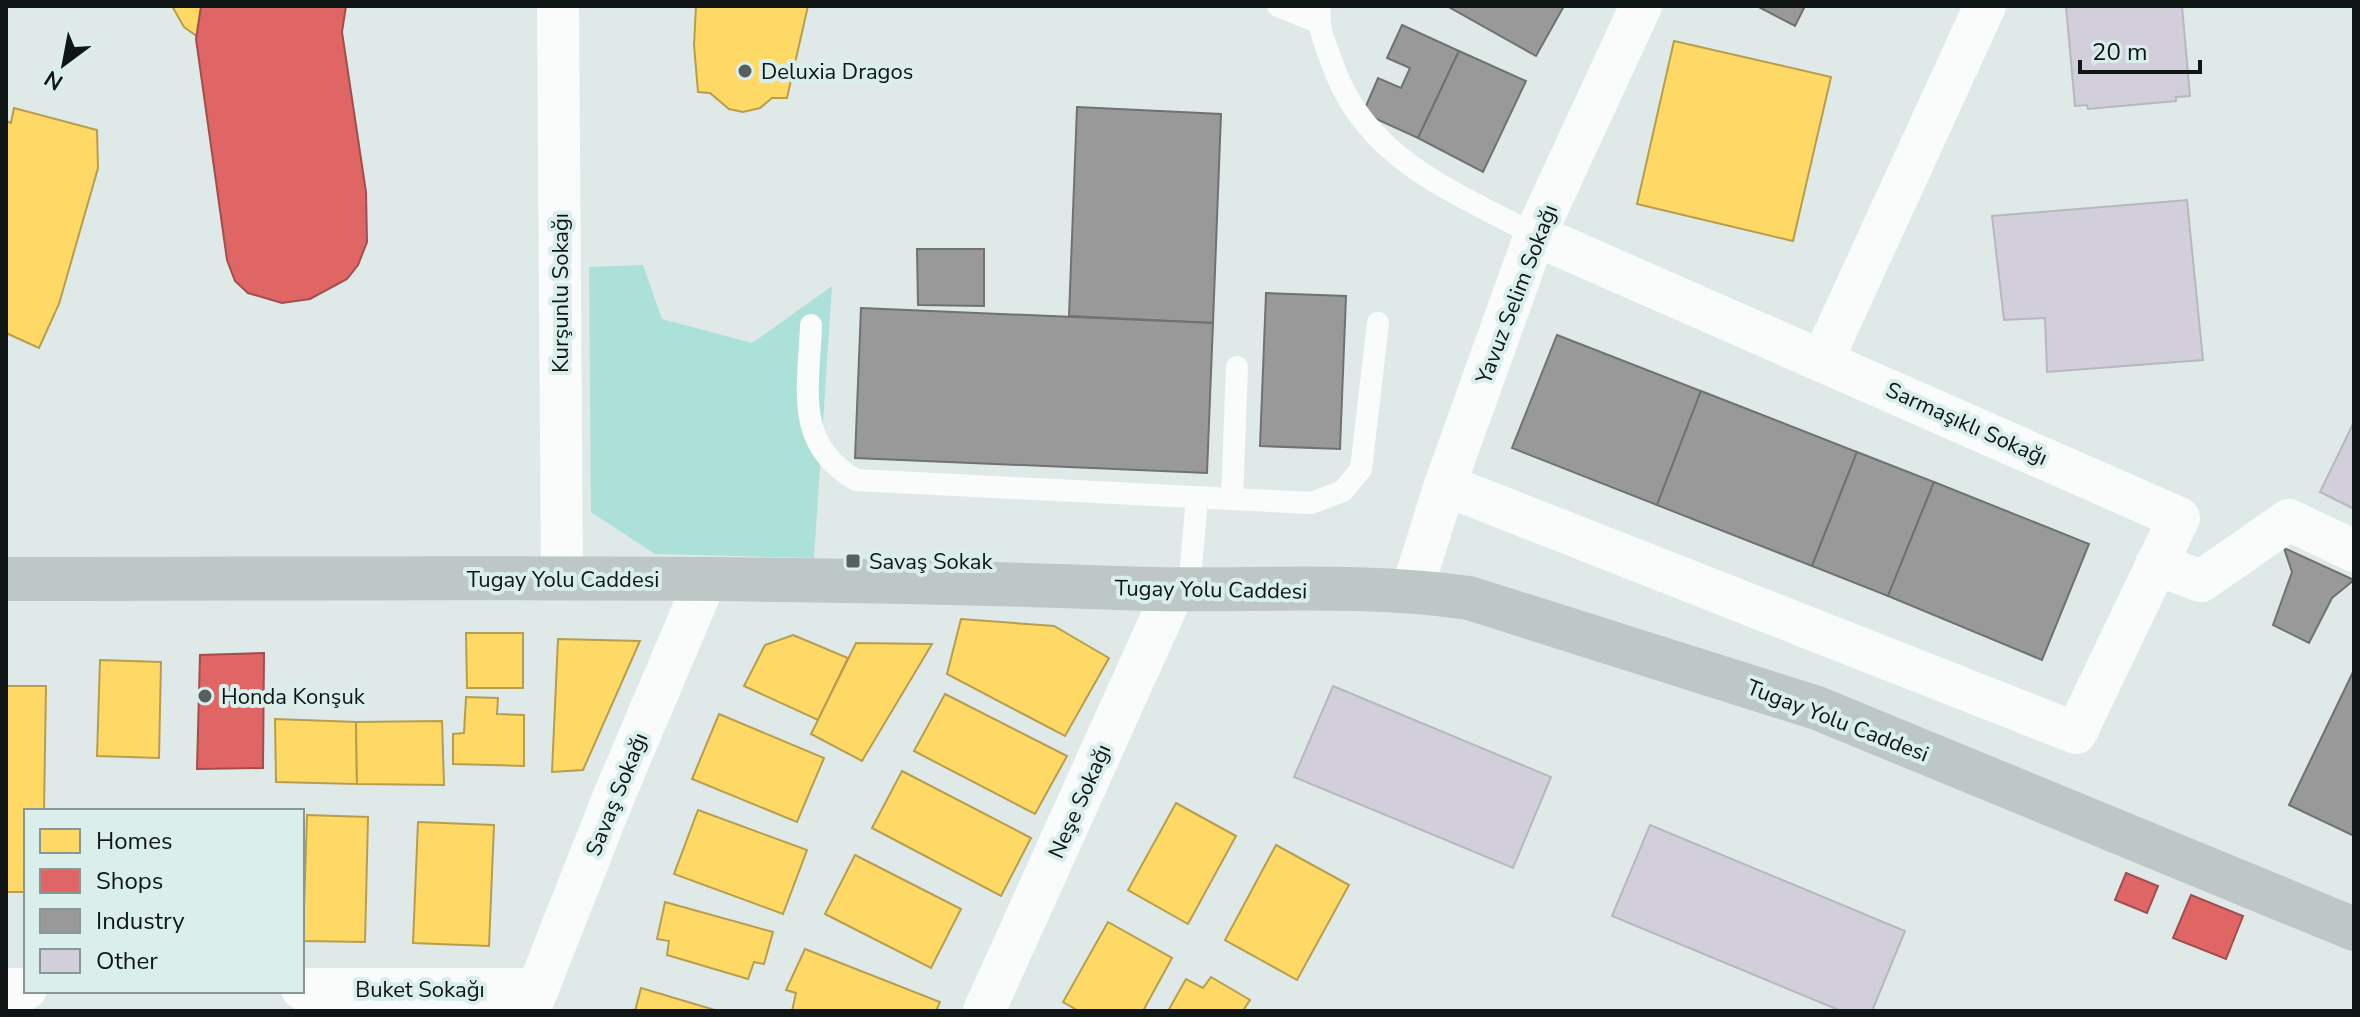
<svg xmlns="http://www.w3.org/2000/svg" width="2360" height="1017" font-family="'Nunito Sans',sans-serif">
  <rect width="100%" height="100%" fill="#dfeae8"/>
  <polygon fill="#ace1d9" points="643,265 662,319 752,343 832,286 814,558 655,554 591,512 589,267"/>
  <g fill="#ffd966" stroke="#b79e4e" stroke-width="2">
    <polygon points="172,6 299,6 257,40 234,51 211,46 184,27"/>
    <polygon points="696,6 808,6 787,98 772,98 760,108 743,112 729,109 710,93 698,92 694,45"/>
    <polygon points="1674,41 1831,77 1793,241 1637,204"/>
    <polygon points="14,108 97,130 98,168 59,304 39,348 6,333 6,121 11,123"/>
    <polygon points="961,619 1054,626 1109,658 1065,736 947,674"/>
    <polygon points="466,633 523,633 523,688 467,688"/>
    <polygon points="793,635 848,658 818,720 744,686 765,645"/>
    <polygon points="558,639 640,641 583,770 552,772"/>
    <polygon points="856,643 932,644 862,761 811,734"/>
    <polygon points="100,660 161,662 159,758 97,756"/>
    <polygon points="6,686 46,686 44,811 26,811 26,892 6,892"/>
    <polygon points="945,694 1067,756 1035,814 914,751"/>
    <polygon points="466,697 498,698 497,714 524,715 524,766 453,764 453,734 464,733"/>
    <polygon points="719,714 824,758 797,822 692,779"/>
    <polygon points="275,719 356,722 357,784 276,782"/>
    <polygon points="442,721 444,785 357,784 356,722"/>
    <polygon points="902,771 1031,838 1001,896 872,828"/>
    <polygon points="1176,803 1236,836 1188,924 1128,890"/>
    <polygon points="698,810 807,850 783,914 674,874"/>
    <polygon points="307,815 368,817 365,942 303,941"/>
    <polygon points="418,822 494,825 489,946 413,943"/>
    <polygon points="1276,845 1349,885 1297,980 1225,940"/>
    <polygon points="855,855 961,909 931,968 825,914"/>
    <polygon points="665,902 773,932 764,964 754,962 748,979 667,955 669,941 657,939"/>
    <polygon points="1108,922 1172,958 1143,1011 1079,1011 1063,1002"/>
    <polygon points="805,949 940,1002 936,1011 792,1011 796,993 786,990"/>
    <polygon points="1211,977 1250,1000 1244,1009 1247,1011 1168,1011 1186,979 1203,988"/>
    <polygon points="641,988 718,1011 635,1011"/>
  </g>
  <g fill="#e06666" stroke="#a14e4e" stroke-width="2">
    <polygon points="201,6 346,6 342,32 366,192 367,242 358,265 347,279 310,299 282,303 248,293 235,281 227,260 196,39"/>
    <polygon points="264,653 263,768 197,769 200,655"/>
    <polygon points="2126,873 2158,886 2147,913 2115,900"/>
    <polygon points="2191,895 2243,916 2226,959 2173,938"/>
  </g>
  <g fill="#999" stroke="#707271" stroke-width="2">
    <polygon points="1447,6 1564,6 1536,56"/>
    <polygon points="1757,6 1805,6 1795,26"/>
    <polygon points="1402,25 1459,51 1418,138 1363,113 1378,78 1401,88 1410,68 1387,58"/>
    <polygon points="1459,51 1526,81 1483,172 1418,138"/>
    <polygon points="1077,107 1221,114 1213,323 1069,316"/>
    <polygon points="917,249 984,249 984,306 918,305"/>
    <polygon points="1266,293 1346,296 1340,449 1260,446"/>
    <polygon points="861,308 1213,323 1207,473 855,458"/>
    <polygon points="1557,335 1701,391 1657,505 1512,448"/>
    <polygon points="1701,391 1857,452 1812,566 1657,505"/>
    <polygon points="1857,452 1934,482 1888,596 1812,566"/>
    <polygon points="1934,482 2089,544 2042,660 1888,596"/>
    <polygon points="2284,548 2354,580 2332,598 2309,643 2273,625 2292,572"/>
    <polygon points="2354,670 2354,836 2289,805"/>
  </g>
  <g fill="#d3cedc" stroke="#b6b9bb" stroke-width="2">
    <polygon points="2066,6 2182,6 2190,96 2176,97 2176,101 2088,109 2087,105 2075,106"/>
    <polygon points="2187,200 2203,360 2047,372 2045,318 2004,320 1992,216"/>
    <polygon points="2354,422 2354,509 2320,492"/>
    <polygon points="1333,686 1551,777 1513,868 1294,777"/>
    <polygon points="1650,825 1905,931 1872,1011 1841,1011 1612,916"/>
  </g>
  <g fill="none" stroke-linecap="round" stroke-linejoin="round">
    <g stroke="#fafcfc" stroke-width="22">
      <polyline points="1278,6 1318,22"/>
      <path d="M1320,6C1317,26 1324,41 1331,60C1363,158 1451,190 1535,235"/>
      <path d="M811,325C809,387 793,444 856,480L1311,503L1343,491L1361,469L1378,323"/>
      <polyline points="1232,499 1237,367"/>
      <polyline points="1189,590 1197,498"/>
    </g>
    <g stroke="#fafcfc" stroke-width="42">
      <polyline points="558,6 562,579"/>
      <polyline points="1823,359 1985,6"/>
      <polyline points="1445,485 2076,733 2179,518 1535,235"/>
      <polyline points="2156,564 2201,581 2289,520 2354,551"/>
      <polyline points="1412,590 1445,485 1535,235 1641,6"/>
      <polyline points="6,989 26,989"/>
      <polyline points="302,989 538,989"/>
      <polyline points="529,1011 614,796 706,579"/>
      <polyline points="984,1011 1174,590"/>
    </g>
    <path stroke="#bdc8c6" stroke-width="44" d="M6,579C376,579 747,574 1117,588C1234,593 1353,581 1469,598L1817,708L2354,929"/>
  </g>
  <g fill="#58605f" stroke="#daefeb" stroke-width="3">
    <circle cx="745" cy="71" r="8"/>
    <rect x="845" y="553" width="16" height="16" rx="4"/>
    <circle cx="205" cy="696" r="8"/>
  </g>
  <g text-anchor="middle" stroke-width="8" stroke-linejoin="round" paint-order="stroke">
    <g font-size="22" fill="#0f1615" stroke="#daefeb" text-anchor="start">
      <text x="761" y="79">Deluxia Dragos</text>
      <text x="869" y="569">Savaş Sokak</text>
      <text x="221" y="704">Honda Konşuk</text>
    </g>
    <g font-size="22" fill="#0f1615" stroke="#daefeb">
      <text transform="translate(560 293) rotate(-90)" y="8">Kurşunlu Sokağı</text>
      <text transform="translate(1516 294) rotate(-69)" y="8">Yavuz Selim Sokağı</text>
      <text transform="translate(1967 423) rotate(24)" y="8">Sarmaşıklı Sokağı</text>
      <text x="563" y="587">Tugay Yolu Caddesi</text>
      <text transform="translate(1211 589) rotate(1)" y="8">Tugay Yolu Caddesi</text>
      <text transform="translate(1838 720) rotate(21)" y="8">Tugay Yolu Caddesi</text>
      <text transform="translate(616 794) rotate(-68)" y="8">Savaş Sokağı</text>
      <text transform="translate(1079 801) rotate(-66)" y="8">Neşe Sokağı</text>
      <text x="420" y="997">Buket Sokağı</text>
    </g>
  </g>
  <rect width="2360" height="1017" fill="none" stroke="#0f1615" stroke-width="16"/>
  <rect x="24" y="809" width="280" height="184" fill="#daefeb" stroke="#899895" stroke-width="2"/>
  <rect x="40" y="829" width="40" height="24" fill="#ffd966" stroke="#899895" stroke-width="2"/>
  <text x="96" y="849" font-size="24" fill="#0f1615">Homes</text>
  <rect x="40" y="869" width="40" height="24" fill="#e06666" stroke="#899895" stroke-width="2"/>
  <text x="96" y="889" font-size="24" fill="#0f1615">Shops</text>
  <rect x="40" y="909" width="40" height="24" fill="#999999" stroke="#899895" stroke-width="2"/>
  <text x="96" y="929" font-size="24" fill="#0f1615">Industry</text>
  <rect x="40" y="949" width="40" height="24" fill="#d3cedc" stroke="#899895" stroke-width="2"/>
  <text x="96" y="969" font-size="24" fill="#0f1615">Other</text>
  <g transform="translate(64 64) rotate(212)" stroke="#daefeb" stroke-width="6" paint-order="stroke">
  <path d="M0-6L14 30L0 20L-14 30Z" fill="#0f1615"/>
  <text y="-12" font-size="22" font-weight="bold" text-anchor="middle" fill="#0f1615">N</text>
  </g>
  <path d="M2080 60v12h120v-12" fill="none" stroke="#0f1615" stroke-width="4"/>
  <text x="2092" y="60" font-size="24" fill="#0f1615" stroke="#daefeb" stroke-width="6" paint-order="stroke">20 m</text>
</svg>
